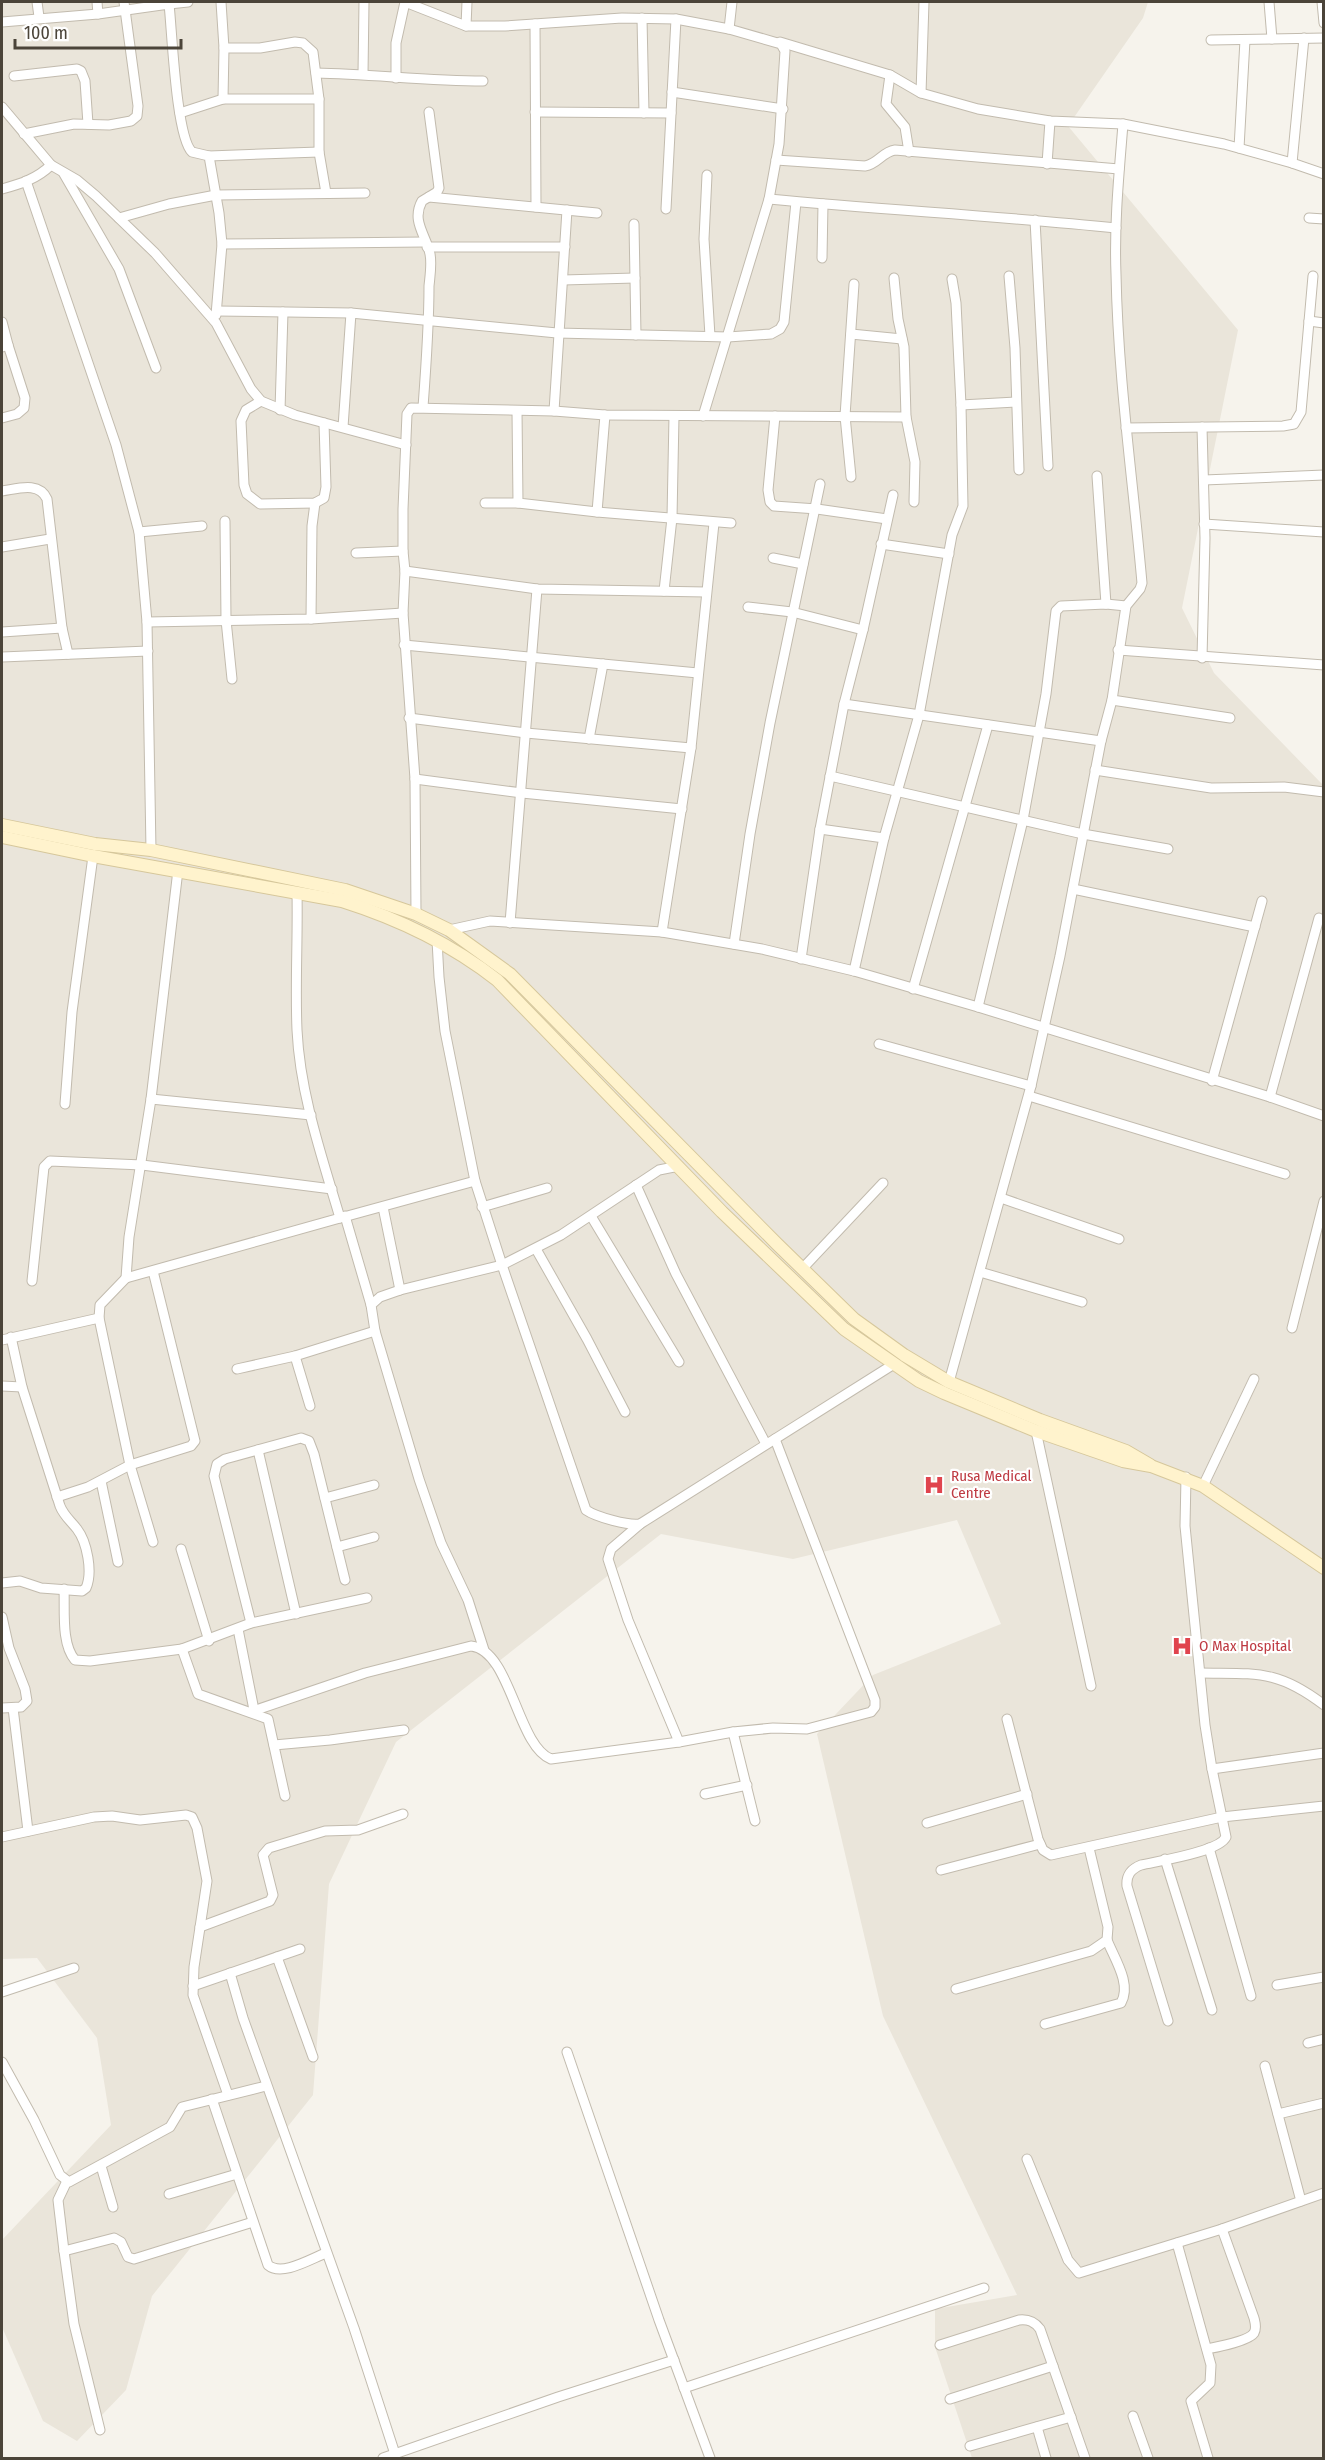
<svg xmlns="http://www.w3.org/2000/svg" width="1325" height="2460" font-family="'Fira Sans Condensed',sans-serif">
  <rect width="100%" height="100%" fill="#f6f3ec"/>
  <polygon fill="#eae5da" points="2,2 1148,2 1143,18 1068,126 1238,330 1182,608 1214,673 1323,785 1323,2458 972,2458 935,2347 935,2309 1017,2295 883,2016 817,1734 873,1675 1001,1624 957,1520 793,1559 661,1534 396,1742 329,1884 313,2095 152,2296 126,2390 77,2441 43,2421 2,2327 2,2240 111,2125 97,2038 37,1958 2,1959"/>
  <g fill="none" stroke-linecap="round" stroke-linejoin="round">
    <g stroke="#c2bbae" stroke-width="11">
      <g id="street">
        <polyline points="37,2 39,17"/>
        <polyline points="97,2 98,14"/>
        <polyline points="221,2 224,48 223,99"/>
        <polyline points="1269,2 1272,39"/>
        <polyline points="1322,2 1324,23"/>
        <polyline points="169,4 188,2"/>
        <polyline points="642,18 644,113"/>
        <path d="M2,22L98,14L169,4C172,30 176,137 192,152L209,156L219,213L222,244L216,315"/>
        <polyline points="535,24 536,207"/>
        <polyline points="466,26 467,2"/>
        <polyline points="729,29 732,2"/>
        <polyline points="1211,40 1324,38"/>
        <polyline points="780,42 890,75 921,93 978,109 1050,121 1123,124 1224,144 1292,163 1324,174"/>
        <polyline points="224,48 260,48 295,42 303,43 313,52 319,99 319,152 326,193"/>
        <path d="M316,73C372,74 427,81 483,81"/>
        <polyline points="363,74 364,2"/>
        <polyline points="890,75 886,104 905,127 909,152"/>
        <polyline points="14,76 77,69 81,71 85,81 88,124"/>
        <polyline points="396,78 396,43 405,2 466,26 505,26 622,18 676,19 729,29 781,44 785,51 779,144 769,199 703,416"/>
        <polyline points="672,92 783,109"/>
        <polyline points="921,93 924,2"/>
        <polyline points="2,107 51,165 77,180 96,196 155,253 216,323 251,389 261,401 295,415 406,445"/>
        <polyline points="535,112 671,113"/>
        <polyline points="180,113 223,99 319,99"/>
        <polyline points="24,134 74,124 109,125 131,121 137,116 138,106 124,2"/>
        <polyline points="1239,148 1245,40"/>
        <polyline points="209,156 319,152"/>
        <path d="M776,160L865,166C878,164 882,152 895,150L1119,169"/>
        <polyline points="1292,163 1304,38"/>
        <polyline points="1047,164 1050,121"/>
        <polyline points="64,174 119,269 156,368"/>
        <polyline points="707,175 704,239 710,336"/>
        <polyline points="26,181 116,445 139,532 147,622 151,850"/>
        <path d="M2,189C20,184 37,179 51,165"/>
        <polyline points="429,197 597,213"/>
        <path d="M769,199C884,210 1000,216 1116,228"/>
        <polyline points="666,209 676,19"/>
        <polyline points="119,218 169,204 216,195 365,193"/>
        <polyline points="1309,218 1324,219"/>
        <polyline points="1035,220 1048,466"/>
        <polyline points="634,224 636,335"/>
        <polyline points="222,244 425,242"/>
        <polyline points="427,247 565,247"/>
        <polyline points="822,258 823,204"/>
        <polyline points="1009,276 1015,348 1019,470"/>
        <polyline points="894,278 898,319 904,347 906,417 915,462 914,502"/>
        <polyline points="563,280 635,278"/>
        <polyline points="217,311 351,313 557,333 728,337 771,334 780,329 784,322 796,202"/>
        <polyline points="1309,321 1324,323"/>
        <polyline points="2,322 8,345 2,347"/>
        <polyline points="851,334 902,339"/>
        <polyline points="261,401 246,410 241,421 244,485 247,494 260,504 315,503 324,498 326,487 324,423"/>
        <polyline points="961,405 1016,402"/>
        <path d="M423,407C426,367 429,327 429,286C430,276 432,264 430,254C426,235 411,221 422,201L437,192L439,188L429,112"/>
        <polyline points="280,410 283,312"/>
        <polyline points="517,411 518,503 597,512 731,523"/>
        <polyline points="554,411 567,210"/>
        <polyline points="775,416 768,490 770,502 774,506 817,509 887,519"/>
        <polyline points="2,418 17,414 24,408 25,398 8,345"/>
        <polyline points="343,427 351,313"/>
        <polyline points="1126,428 1283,426 1294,424 1301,412 1313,276"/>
        <polyline points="1097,476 1106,604"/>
        <polyline points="851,477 845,416 854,284"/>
        <polyline points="1204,480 1324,475"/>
        <path d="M2,491C17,489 39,481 47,499L62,628L68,654"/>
        <polyline points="485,503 518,503"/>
        <polyline points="597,512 605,415"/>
        <polyline points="225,521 226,620 232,679"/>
        <polyline points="1204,524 1324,532"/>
        <polyline points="139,532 202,526"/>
        <polyline points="881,544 949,554"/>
        <polyline points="2,547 50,539"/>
        <polyline points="356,553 403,551"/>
        <polyline points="773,558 803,564"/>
        <polyline points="405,571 537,589 706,592"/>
        <polyline points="664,591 672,518 674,416"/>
        <polyline points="748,607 792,612 863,630"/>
        <polyline points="311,619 312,526 315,503"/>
        <polyline points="147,622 311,619 403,613"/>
        <polyline points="2,632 62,628"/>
        <polyline points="404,645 698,673"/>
        <polyline points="1118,650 1324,665"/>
        <polyline points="2,657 148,651"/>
        <polyline points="1202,658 1205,538 1202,427"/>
        <polyline points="1112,700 1230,718"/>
        <polyline points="844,704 863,630 893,495"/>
        <polyline points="409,718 526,733 691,748"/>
        <polyline points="589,739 603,664"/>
        <polyline points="1095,770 1211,788 1284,787 1324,792"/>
        <polyline points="830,776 1083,834 1168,849"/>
        <polyline points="415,779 522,793 682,809"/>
        <polyline points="820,829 884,838 919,715 952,535 963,506 961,405 956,303 952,279"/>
        <polyline points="1073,889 1255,927"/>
        <polyline points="416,914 415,779 403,613 405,571 403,551 403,509 407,414 411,408 554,411 605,415 906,417"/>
        <polyline points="510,923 537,589"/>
        <polyline points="449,930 490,921 662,932 762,949 854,971 978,1007 1270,1097 1324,1116"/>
        <polyline points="662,932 691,748 714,523"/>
        <path d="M437,940L439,977L445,1031L475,1181L502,1265L586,1510C596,1517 629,1526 640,1524L894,1364"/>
        <polyline points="734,944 750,834 770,723 820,484"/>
        <polyline points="801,959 820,829 844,704 1101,741"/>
        <polyline points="854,971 884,838"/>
        <polyline points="913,989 988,725"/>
        <polyline points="978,1007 1023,820 1046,694 1056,611 1061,606 1106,604 1126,606"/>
        <polyline points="879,1044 1031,1086"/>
        <polyline points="1212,1081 1262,901"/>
        <polyline points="1029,1096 1285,1174"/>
        <polyline points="1270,1097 1319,918"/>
        <polyline points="151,1099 311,1115"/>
        <polyline points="65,1104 72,1012 93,856"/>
        <polyline points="636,1185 676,1274 766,1444"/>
        <polyline points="1001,1198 1119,1239"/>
        <polyline points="383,1207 400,1290"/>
        <polyline points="482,1207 547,1188"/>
        <polyline points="345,1216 371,1305"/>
        <polyline points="591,1216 679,1362"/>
        <polyline points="340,1218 475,1181"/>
        <polyline points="536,1249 587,1339 625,1412"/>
        <polyline points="802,1269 883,1183"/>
        <polyline points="980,1272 1082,1302"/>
        <polyline points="126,1278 129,1237 151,1099 178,870"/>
        <polyline points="32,1281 44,1167 50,1161 142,1165 332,1189"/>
        <polyline points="1292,1328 1324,1201"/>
        <polyline points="2,1340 99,1318"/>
        <polyline points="295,1356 310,1406"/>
        <polyline points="237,1369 295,1356 375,1331"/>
        <path d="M949,1382L1031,1086L1060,956L1101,741L1112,700L1126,606L1140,589L1142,583C1133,481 1118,378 1116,274C1114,224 1119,174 1123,124"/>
        <polyline points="2,1386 22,1387"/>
        <polyline points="1036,1431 1091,1686"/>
        <polyline points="258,1450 296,1614"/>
        <polyline points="101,1481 118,1562"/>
        <polyline points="1203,1486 1254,1379"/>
        <polyline points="57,1497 88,1487 130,1465 191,1446 195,1441 153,1271"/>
        <polyline points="325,1498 374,1485"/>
        <polyline points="640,1524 611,1549 608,1559 628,1620 679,1742"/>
        <path d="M153,1542L130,1465L99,1318L100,1305L126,1278L340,1218C322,1157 300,1094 297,1030C295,984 298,938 297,892"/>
        <polyline points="337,1547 374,1537"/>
        <polyline points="181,1549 209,1641"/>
        <path d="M2,1583L20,1581L41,1588L82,1591L86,1588C93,1572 87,1542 77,1529C70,1520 64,1516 60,1506L22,1387L11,1337"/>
        <path d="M64,1589C65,1610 61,1644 75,1660L90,1661L182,1649"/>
        <polyline points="2,1617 9,1648 25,1689 27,1701 21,1707 2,1708"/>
        <polyline points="251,1623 214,1476 217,1464 225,1459 301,1438 309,1441 314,1454 345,1580"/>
        <polyline points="238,1629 254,1710"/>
        <polyline points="484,1650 468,1600 441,1543 419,1479 375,1331 371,1305 380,1297 400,1290 502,1265 561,1235 659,1170 679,1166"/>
        <path d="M1200,1673C1256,1674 1277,1669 1324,1705"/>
        <polyline points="13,1708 28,1831"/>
        <path d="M250,1712L365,1673L471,1646C511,1650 517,1746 551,1759L679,1742L733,1732L773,1728L807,1729L871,1712L875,1707V1700L775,1439"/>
        <polyline points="1007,1719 1038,1839 1043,1850 1051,1855 1222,1817 1324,1806"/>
        <polyline points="733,1732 755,1821"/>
        <polyline points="274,1745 330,1740 404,1730"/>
        <polyline points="1212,1769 1324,1753"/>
        <polyline points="705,1794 747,1785"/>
        <polyline points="285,1796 268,1719 198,1694 182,1649 251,1623 367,1598"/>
        <polyline points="927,1823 1027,1794"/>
        <polyline points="2,1837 94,1817 112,1816 140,1820 186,1815 192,1817 197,1828 207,1881 194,1967 193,1995 228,2095"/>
        <polyline points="1209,1848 1251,1996"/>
        <polyline points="1165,1859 1212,2010"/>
        <polyline points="941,1870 1040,1844"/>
        <polyline points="200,1927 270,1901 273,1895 263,1855 269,1848 325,1831 358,1830 403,1814"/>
        <polyline points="277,1957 313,2057"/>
        <polyline points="230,1973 243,2018 354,2328 395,2454"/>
        <polyline points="1277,1985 1324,1977"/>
        <polyline points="193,1986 300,1949"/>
        <polyline points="956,1989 1091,1951 1107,1940 1108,1927 1089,1848"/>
        <polyline points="2,1992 74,1968"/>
        <path d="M1168,2021L1127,1886C1126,1875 1131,1869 1141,1865C1158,1861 1219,1852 1226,1837L1212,1769L1205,1725L1185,1526L1186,1477"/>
        <path d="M1045,2024L1121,2003C1132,1984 1114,1958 1107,1940"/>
        <polyline points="1308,2043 1324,2039"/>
        <polyline points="567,2052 659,2320 710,2458"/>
        <polyline points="2,2062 34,2120 60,2175 69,2182 170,2127 182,2107 266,2086"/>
        <polyline points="1265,2066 1301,2201"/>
        <path d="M212,2099L268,2265C282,2277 312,2258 326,2253"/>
        <polyline points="1278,2114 1324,2103"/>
        <polyline points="1027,2159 1068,2260 1079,2273 1222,2229 1324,2193"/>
        <polyline points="101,2166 113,2207"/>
        <polyline points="67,2181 58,2200 64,2251 74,2324 100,2430"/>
        <polyline points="169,2194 237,2174"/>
        <polyline points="1177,2243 1211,2365 1210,2383 1191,2401 1208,2458"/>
        <polyline points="64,2251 114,2238 121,2242 128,2257 134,2259 253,2222"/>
        <path d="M940,2345L1019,2320C1028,2319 1034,2321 1040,2329L1085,2458"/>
        <path d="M1207,2349C1217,2347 1249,2341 1254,2333C1257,2328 1255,2322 1254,2318L1222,2229"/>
        <polyline points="684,2388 984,2288"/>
        <polyline points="950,2399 1053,2366"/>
        <polyline points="1133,2416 1148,2458"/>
        <polyline points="1037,2427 1046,2458"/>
        <polyline points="970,2446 1071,2417"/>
        <polyline points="383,2458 558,2397 674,2360"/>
      </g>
    </g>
    <g stroke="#d6c79b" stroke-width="14">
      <g id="secondary">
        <polyline points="2,825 95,844 151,850 345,890 416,914 449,930 510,974 777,1244 854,1319 904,1355 949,1382 1040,1420 1126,1451 1150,1465"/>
        <path d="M2,837L93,856L342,901C399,919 450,943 497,980L722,1212L844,1329L919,1381L944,1393L1036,1431L1123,1461L1151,1466L1203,1486L1324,1568"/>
      </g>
    </g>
    <use href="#street" stroke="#fff" stroke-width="9"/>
    <use href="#secondary" stroke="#fff3cd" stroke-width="12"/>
  </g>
  <defs>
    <g id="hospital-bare" transform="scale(1.62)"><path d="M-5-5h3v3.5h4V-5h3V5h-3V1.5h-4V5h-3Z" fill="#e0444e" stroke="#fff" stroke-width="2.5" paint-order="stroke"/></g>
  </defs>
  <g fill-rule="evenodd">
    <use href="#hospital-bare" x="934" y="1485"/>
    <use href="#hospital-bare" x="1182" y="1646"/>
  </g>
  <g text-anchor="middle" stroke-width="4.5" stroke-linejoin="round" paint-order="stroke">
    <g font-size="15" fill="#be3a42" stroke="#fff" text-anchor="start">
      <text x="951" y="1481">Rusa Medical<tspan x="951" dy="17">Centre</tspan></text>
      <text x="1199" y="1651">O Max Hospital</text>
    </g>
  </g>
  <rect width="1325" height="2460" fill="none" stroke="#4b4439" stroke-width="6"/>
  <path d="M15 39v9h166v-9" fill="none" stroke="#4b4439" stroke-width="3"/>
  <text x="24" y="39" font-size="18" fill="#4b4439" stroke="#ffffff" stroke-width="4.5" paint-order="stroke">100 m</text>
</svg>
